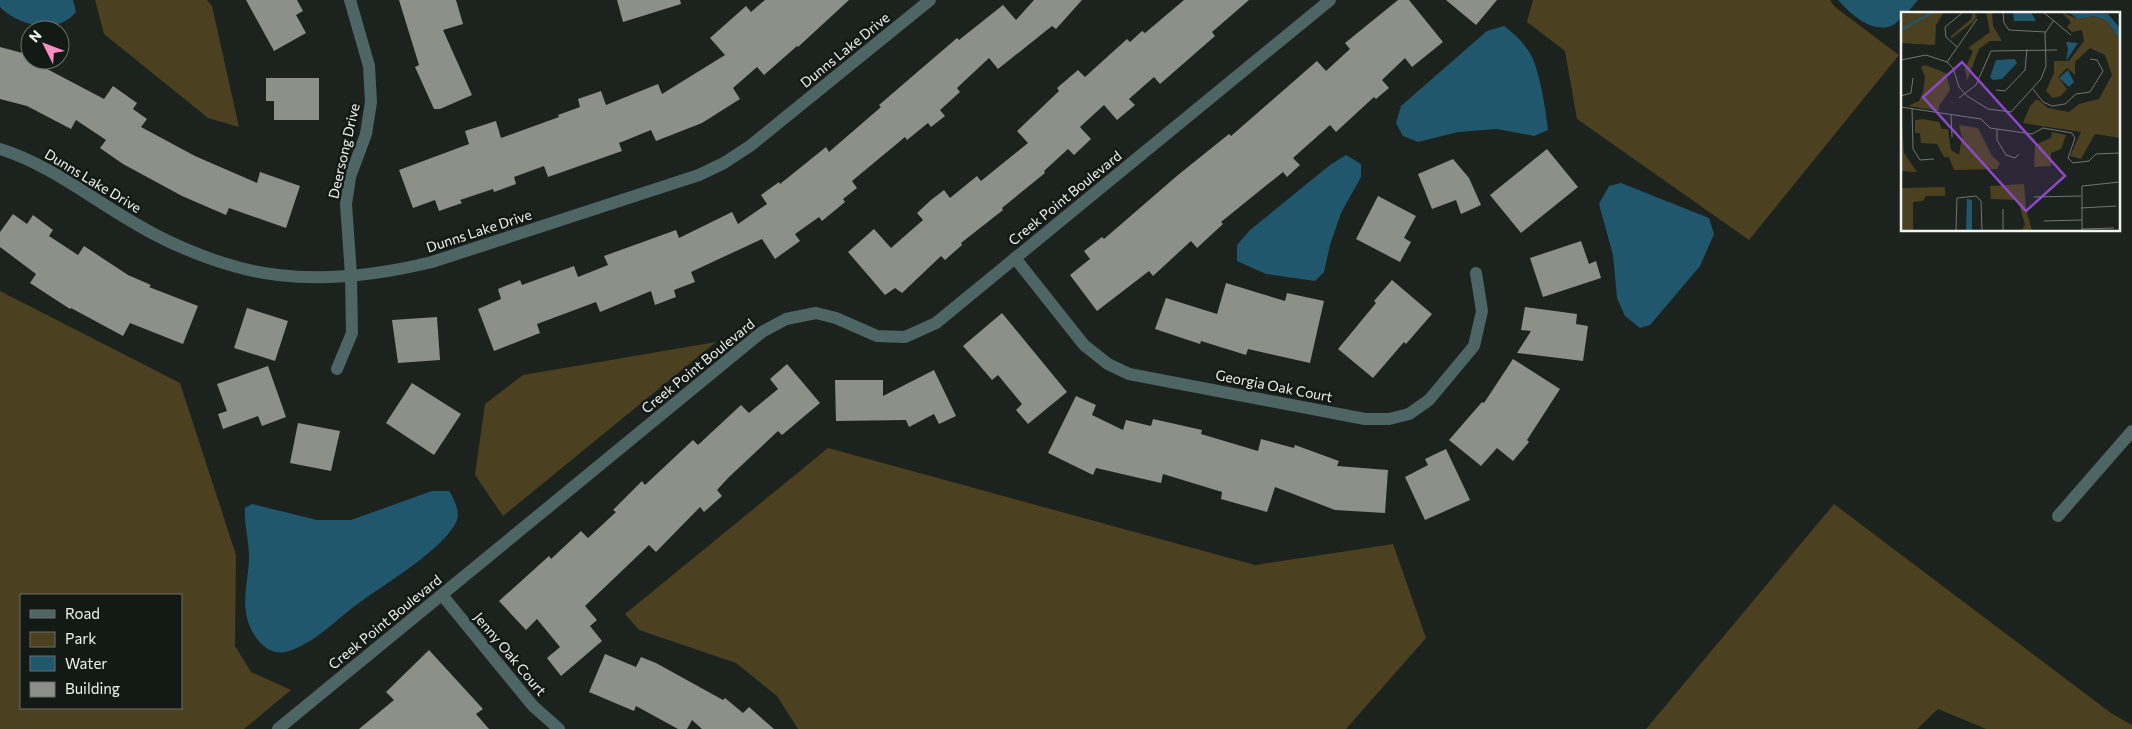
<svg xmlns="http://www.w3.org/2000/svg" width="2132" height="729" font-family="Commissioner,sans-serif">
  <rect width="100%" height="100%" fill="#1c221e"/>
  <g fill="#4b401f" fill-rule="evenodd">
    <polygon points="95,0 207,0 212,6 239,127 208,118 104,34"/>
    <polygon points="1533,0 1830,0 1835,7 1899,55 1749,240 1577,119 1565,51 1527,22"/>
    <path d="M0,291L180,383L236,555L235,646L251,672L291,690L244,729H0ZM181,595V708H21V595Z"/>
    <polygon points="716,342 503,516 475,475 485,404 523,375"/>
    <polygon points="828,448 1255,565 1393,544 1426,638 1346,729 798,729 777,696 736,663 639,630 625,614"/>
    <polygon points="1834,504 2111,713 2132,725 2132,729 1986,729 1938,709 1917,729 1646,729"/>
  </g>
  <g fill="#21576c">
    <path d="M0,0H73L76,12C58,35 18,26 0,7Z"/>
    <path d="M1838,0H1918L1906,14H1902V17C1899,19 1896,24 1893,25C1872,35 1850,13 1838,0Z"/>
    <path d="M1504,26C1515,34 1526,45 1532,57C1540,74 1546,111 1548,130L1534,136L1497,129L1458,132L1418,142L1403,136L1396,123L1401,106L1487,31Z"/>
    <polygon points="1346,155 1361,164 1361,177 1341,213 1330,245 1324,272 1315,281 1266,274 1237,261 1237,245 1250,230 1330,165"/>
    <polygon points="1621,183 1709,218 1714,234 1700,266 1650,325 1640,328 1625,316 1617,298 1613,255 1599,204 1609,186"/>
    <path d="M432,491H449C454,499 460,510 457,520C447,546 390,581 366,598C340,615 319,641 289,651C266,659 249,633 246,613C243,597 249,574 249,557C249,540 244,525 245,508L252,504L317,520H351Z"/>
  </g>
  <g fill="#8d9089">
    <polygon points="246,0 297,0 303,11 296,15 306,33 274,51"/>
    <polygon points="399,0 456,0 463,24 443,30 472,95 440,109 434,109 415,67 419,65"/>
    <polygon points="617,0 680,0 681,4 623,22"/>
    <polygon points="765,0 849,0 798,47 797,46 764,75 757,67 733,88 740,99 702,123 656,141 651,130 619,143 622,151 548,177 544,166 514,177 516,184 494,192 493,189 460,200 462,203 439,211 435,200 413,208 399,170 469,144 465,131 496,121 501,138 559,117 558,115 580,107 578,99 601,91 606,105 658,84 662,94 725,55 710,38 746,6 751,12"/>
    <polygon points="1034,0 1082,0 1056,29 1052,26 998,69 989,58 957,88 960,92 940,110 945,116 931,127 928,123 907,140 905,137 852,181 857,188 843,199 845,202 822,221 819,217 795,234 800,241 775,259 762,239 691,272 695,282 674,290 676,297 655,305 651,291 600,312 596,302 537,324 540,333 494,351 478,309 501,299 498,289 520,280 522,285 574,266 578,277 608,265 604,256 676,230 679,238 732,212 738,224 767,204 761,195 779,182 780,184 826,147 829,152 881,107 879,105 957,38 959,40 1003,5 1016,20"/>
    <polygon points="1184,0 1249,0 1212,32 1215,36 1160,84 1154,77 1129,99 1135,105 1117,120 1104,105 1080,127 1091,139 1074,155 1068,149 1044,171 1045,173 1002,208 1003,210 961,243 962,245 945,260 941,256 902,293 895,288 885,295 848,252 874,229 891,248 923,220 917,213 931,200 944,190 950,198 977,176 981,181 1028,143 1017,131 1059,91 1057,88 1078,70 1085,77 1127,39 1130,42 1142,31 1145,33"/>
    <polygon points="1398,0 1409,0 1443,42 1412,67 1405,58 1382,80 1389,88 1376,99 1374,97 1336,132 1330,125 1293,158 1300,165 1287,177 1283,172 1221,222 1223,224 1197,248 1191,241 1153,276 1149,271 1097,311 1070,275 1090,259 1084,251 1102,237 1104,239 1178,175 1229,134 1231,136 1317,61 1326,71 1350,49 1345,43"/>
    <polygon points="1446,0 1497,0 1476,25"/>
    <polygon points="0,47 30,55 30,60 104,99 113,86 137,103 133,109 147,119 141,127 195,156 257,183 260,172 300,186 286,228 229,208 226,215 182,196 123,164 100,148 106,140 76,120 71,129 27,106 0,99"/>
    <polygon points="266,78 319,78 319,120 274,120 274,101 266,101"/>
    <polygon points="1547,149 1578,187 1521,233 1490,195"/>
    <polygon points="1453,159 1469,178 1481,205 1461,214 1456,200 1432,209 1418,174"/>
    <polygon points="1378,196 1416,216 1404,238 1411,242 1400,262 1356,239"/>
    <polygon points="13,214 27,224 33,215 53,230 49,236 78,255 84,246 128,275 151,285 149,287 198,306 183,344 130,323 123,336 71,308 70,309 30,283 36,274 0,247 0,232"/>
    <polygon points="1581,241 1589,264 1596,261 1601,278 1543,297 1530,258"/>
    <polygon points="1392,280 1432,314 1406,344 1404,342 1373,378 1338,349 1376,303 1374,301"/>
    <polygon points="1226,283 1285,301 1287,293 1324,301 1310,363 1248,349 1246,355 1201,341 1200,344 1155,329 1166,298 1217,314"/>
    <polygon points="1525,307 1577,314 1576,324 1588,326 1583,361 1517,353 1531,331 1521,330"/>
    <polygon points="247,308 288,321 275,361 234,348"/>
    <polygon points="1002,313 1067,392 1028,424 1016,410 1022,404 998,375 992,380 963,346"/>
    <polygon points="437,317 440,360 398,363 392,320"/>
    <polygon points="1513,359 1560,389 1527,440 1529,442 1513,461 1497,448 1481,466 1449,440 1482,402 1484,403"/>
    <polygon points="787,364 820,403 782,435 778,431 728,478 717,490 722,496 704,512 700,507 656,552 649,545 585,606 597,620 590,626 602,641 561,676 547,658 560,647 537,619 526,630 499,601 549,556 551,559 581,531 588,538 616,512 613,510 642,481 645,485 693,440 698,445 741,405 749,413 778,389 770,379"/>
    <polygon points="268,366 286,417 262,426 258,416 223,429 218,414 227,411 217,384"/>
    <polygon points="934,370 956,416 939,424 934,414 909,427 906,420 836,421 835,380 883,380 883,396"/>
    <polygon points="412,383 461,414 434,455 386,423"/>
    <polygon points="1076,396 1096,405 1092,415 1123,430 1126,420 1151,426 1153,419 1202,430 1201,434 1258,451 1261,439 1294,448 1295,445 1339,461 1337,466 1388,470 1385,513 1335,510 1275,487 1267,512 1221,499 1222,492 1163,474 1161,483 1096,468 1093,475 1048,453"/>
    <polygon points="298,423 340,431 331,471 290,463"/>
    <polygon points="1446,449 1470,500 1425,520 1405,477 1428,465 1425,459"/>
    <polygon points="429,650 483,709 476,714 489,729 359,729 394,700 386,692"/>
    <polygon points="605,654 636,667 641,657 656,663 723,700 725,698 743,713 749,707 774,729 702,729 692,720 687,729 678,729 636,706 634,711 589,692"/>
  </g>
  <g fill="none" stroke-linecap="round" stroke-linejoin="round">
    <g stroke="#4d6665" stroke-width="12">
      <path d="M0,149C49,164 92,199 136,224C176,248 232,270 278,275C329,281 383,274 432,262L699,175L724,163L750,146L930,0"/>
      <polyline points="1015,258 1084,345 1108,364 1129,374 1365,419 1389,419 1409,414 1429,400 1474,346 1482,311 1476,273"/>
      <polyline points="337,369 352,333 351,275 346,204 350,177 366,134 371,102 369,66 350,0"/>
      <polyline points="2058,516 2132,431"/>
      <polyline points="442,595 533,706 559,729"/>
      <polyline points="278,729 762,332 786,319 816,313 836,318 877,336 905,337 936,323 1330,0"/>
    </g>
  </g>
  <g text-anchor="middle" stroke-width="5" stroke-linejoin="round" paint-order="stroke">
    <g font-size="14" fill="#f0f4f2" stroke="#131915">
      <text transform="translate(845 50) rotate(-39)" y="5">Dunns Lake Drive</text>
      <text transform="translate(344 151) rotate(-77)" y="5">Deersong Drive</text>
      <text transform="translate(93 181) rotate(31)" y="5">Dunns Lake Drive</text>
      <text transform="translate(1065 198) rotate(-39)" y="5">Creek Point Boulevard</text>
      <text transform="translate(479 231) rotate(-18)" y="5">Dunns Lake Drive</text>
      <text transform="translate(698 366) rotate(-39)" y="5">Creek Point Boulevard</text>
      <text transform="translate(1274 386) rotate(11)" y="5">Georgia Oak Court</text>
      <text transform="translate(385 622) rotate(-39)" y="5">Creek Point Boulevard</text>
      <text transform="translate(510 654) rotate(50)" y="5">Jenny Oak Court</text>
    </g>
  </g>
  <g transform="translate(1901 12)">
    <rect width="219" height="219" fill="#1c221e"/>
    <path d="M43,0L35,13L34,33L0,31V2ZM72,0L76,4L72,10L51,26L49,25L70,7ZM85,0H91L92,14L101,29H89L78,37L66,69L64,57L72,39L67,36L89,20ZM160,0L177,7L193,4L206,9L219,28V126L194,122L180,147L169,144L180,120L122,111L129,94L136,87L147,96L168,100L178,92L198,87L211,63L204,43L189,36L174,50V63L166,56L157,65L166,77L160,84L152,86L145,79L153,61V49H168L183,29L181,18L171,20L166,15L170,10ZM24,53L45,61L49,78L38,94V99L7,94L18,89L22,80L24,65L20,55ZM0,97L3,141L16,160L0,159ZM22,107L38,110L41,117H47L50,138L58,143L61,125L58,113L77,116L91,144L99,151L96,157L53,158L48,145H43L36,132L20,131L19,121H14V108ZM151,120L165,123L160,137L150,141V154L133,155L134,133L150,126ZM123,172L125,197L131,218H121L124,213L117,188L90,187L89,174ZM44,175V184H25L22,189L12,190V218H0V176Z" fill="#4b401f"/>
    <path d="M112,0H130L135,9H113ZM167,0L207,2L219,16V28L206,9L193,4L177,7ZM165,30L177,31L165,49L167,37ZM95,48L114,47L116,51L101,67L92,68L89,65ZM167,58L173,70L168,75L158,66ZM66,187L71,188V218H65Z" fill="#21576c"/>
    <path fill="none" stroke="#21576c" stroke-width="2.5" d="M0,18L32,0"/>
    <path fill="none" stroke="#717673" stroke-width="1" d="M102,0L103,11L108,18L145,20M142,0L170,23M56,35L45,25L44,15L61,1M0,48L25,43L46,50L52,56L58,75L66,84L87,97L110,100L140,67L145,54L144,21L153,8M46,50L76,7M132,77L142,90L151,94L164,92L175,82L189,80L202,59L196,48L189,47M95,78L104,79L124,58L126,37M0,84L10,81L12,66M58,86L75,73L90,39L156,38M0,95L80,107L89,116L131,122L142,116L171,121L174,126L167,146L172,151L188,149L195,142L219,141M11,96L12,137L19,148L33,147M50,103L51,125M96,117V128L105,143L114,146L118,142M133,185L180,184M180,196L215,194M102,197V218M143,209L181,208M181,217L213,216M55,218L56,186L75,184L80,189L81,218M181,218V174L219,170"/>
    <path fill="#8d4ac7" fill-opacity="0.15" stroke="#8d4ac7" stroke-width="2.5" d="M61,50L164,164L125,199L22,85Z"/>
    <rect width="219" height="219" fill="none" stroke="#f0f4f2" stroke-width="2.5"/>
  </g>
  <rect x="20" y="594" width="162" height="115" fill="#131915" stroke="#6b716d"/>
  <rect x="30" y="610" width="25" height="8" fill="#4d6665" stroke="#6b716d"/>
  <text x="65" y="619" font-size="15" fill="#f0f4f2">Road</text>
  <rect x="30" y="632" width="25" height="15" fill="#4b401f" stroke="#6b716d"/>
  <text x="65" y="644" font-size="15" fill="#f0f4f2">Park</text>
  <rect x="30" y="656" width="25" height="15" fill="#21576c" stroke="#6b716d"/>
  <text x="65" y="669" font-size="15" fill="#f0f4f2">Water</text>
  <rect x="30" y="682" width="25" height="15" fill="#8d9089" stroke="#6b716d"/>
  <text x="65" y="694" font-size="15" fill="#f0f4f2">Building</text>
  <g transform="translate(45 45) rotate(312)"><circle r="24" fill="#131915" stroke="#6b716d"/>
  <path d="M0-4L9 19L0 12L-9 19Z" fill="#fb8fc5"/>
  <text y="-8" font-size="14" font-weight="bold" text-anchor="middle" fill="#f0f4f2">N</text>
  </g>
</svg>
